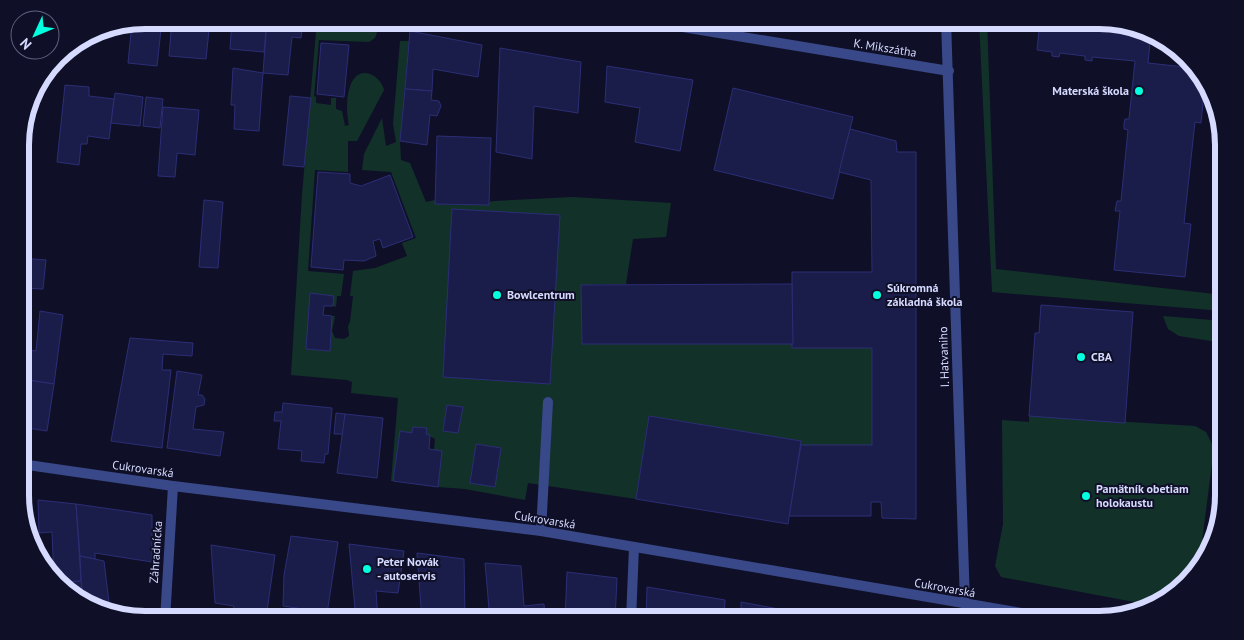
<svg xmlns="http://www.w3.org/2000/svg" width="1244" height="640" font-family="'PT Sans',sans-serif">
  <rect width="100%" height="100%" fill="#0f1028"/>
  <g fill="#123229" fill-rule="evenodd">
    <path d="M317,20H340L379,26L375,38L369,42L319,40L314,96L316,97V103L331,105V98H336V109L342,111L345,126L349,125C346,113 346,93 352,82C361,64 381,76 384,90L357,141H348V172L315,170L308,271L344,274L341,296H337L336,307L333,306V296L310,293L306,349L330,351L332,316H335L332,331L335,338L344,339L349,336L348,326L350,322L353,296H350L353,271L375,268L407,256L402,243L416,238L391,172L362,170L364,154L382,118L386,146L396,142L393,124L400,41H409L400,141L401,160L410,163L426,202L435,200V204L489,205V202L495,201L573,197L671,203L666,237L633,239L626,284L581,285L582,344H793L792,348H872V445H801V441L649,416L636,499L528,483L525,500L465,489L438,487L441,451L434,450L435,439L426,434L427,428L413,427L412,433L400,431L393,481H391L398,398L351,393L352,382L347,380L291,375L302,195ZM447,405L463,407L458,433L443,431ZM476,444L501,448L495,487L470,483Z"/>
    <polygon points="979,20 987,20 996,269 1223,295 1223,311 992,292"/>
    <polygon points="1163,316 1224,321 1224,343 1179,336 1168,329"/>
    <polygon points="1029,416 1195,426 1206,432 1214,448 1199,564 1168,599 1150,605 1001,577 995,566 1003,524 1002,420 1029,422"/>
  </g>
  <g fill="#1a1c49" stroke="#2c2e76">
    <polygon points="145,20 162,20 157,66 128,63 132,23"/>
    <polygon points="172,20 210,20 206,59 169,56"/>
    <polygon points="232,20 267,20 264,52 230,49"/>
    <polygon points="267,20 303,20 301,38 292,37 288,75 263,73"/>
    <polygon points="1040,20 1099,20 1151,32 1148,63 1194,68 1203,75 1205,82 1201,123 1195,122 1184,223 1191,224 1185,277 1114,270 1120,211 1115,211 1117,201 1121,201 1128,130 1124,129 1124,124 1125,119 1129,119 1135,61 1092,57 1092,61 1085,60 1085,56 1060,53 1059,57 1052,56 1052,52 1037,50"/>
    <polygon points="410,31 482,45 478,77 433,69 432,91 405,89"/>
    <polygon points="321,43 349,45 344,97 317,94"/>
    <polygon points="500,48 581,62 578,113 534,106 532,159 496,152"/>
    <polygon points="607,66 693,80 680,151 635,142 640,108 605,102"/>
    <polygon points="233,68 263,73 259,131 234,129 235,105 231,105"/>
    <polygon points="65,85 89,87 89,96 114,99 109,139 88,136 87,144 81,144 79,165 57,162"/>
    <polygon points="733,88 853,117 833,199 714,170"/>
    <polygon points="405,89 432,91 431,100 439,101 441,106 437,116 430,115 427,145 400,141"/>
    <polygon points="115,93 143,97 140,126 111,123"/>
    <polygon points="290,96 311,98 304,167 283,165"/>
    <polygon points="146,97 163,99 160,128 143,126"/>
    <polygon points="163,107 199,110 195,155 177,153 175,177 158,176"/>
    <polygon points="850,129 896,141 897,152 916,152 916,519 882,518 881,502 871,502 871,516 789,516 801,445 872,445 872,348 792,348 792,272 872,272 871,180 839,172"/>
    <polygon points="437,136 491,138 489,205 435,204"/>
    <polygon points="318,172 350,174 350,183 361,186 390,175 413,237 383,248 380,239 373,241 376,256 364,261 344,260 343,270 311,267"/>
    <polygon points="204,200 223,202 218,268 199,267"/>
    <polygon points="452,209 560,215 550,384 443,377"/>
    <polygon points="21,258 46,260 43,289 21,288"/>
    <polygon points="792,284 793,344 582,344 581,285"/>
    <polygon points="310,293 334,296 333,306 324,306 323,315 332,316 330,351 306,349"/>
    <polygon points="1041,305 1133,312 1125,423 1029,416 1035,333 1039,333"/>
    <polygon points="40,311 63,315 54,384 21,379 21,349 36,351"/>
    <polygon points="130,338 193,343 192,356 163,354 162,370 171,370 162,448 111,441"/>
    <polygon points="177,371 202,375 198,395 202,395 205,399 204,405 196,407 193,429 224,432 220,456 167,448"/>
    <polygon points="21,379 54,384 47,431 21,427"/>
    <polygon points="283,403 332,408 328,454 325,454 324,463 301,461 302,451 278,449 281,421 274,421 275,412 282,412"/>
    <polygon points="447,405 463,407 458,433 443,431"/>
    <polygon points="336,413 345,414 343,434 334,434"/>
    <polygon points="345,414 383,418 377,478 337,473"/>
    <polygon points="649,416 801,441 788,524 636,499"/>
    <polygon points="413,427 427,428 426,434 430,435 429,449 442,451 438,487 393,481 400,431 412,433"/>
    <polygon points="476,444 501,448 495,487 470,483"/>
    <polygon points="21,497 24,497 25,521 21,511"/>
    <polygon points="38,500 76,504 81,581 60,583 54,578 52,532 39,533"/>
    <polygon points="76,504 152,515 152,562 95,553 95,559 80,556"/>
    <polygon points="291,536 338,542 326,620 305,620 305,614 309,614 310,610 283,606 284,575"/>
    <polygon points="349,544 404,551 398,593 376,591 378,620 356,620"/>
    <polygon points="211,545 275,555 266,618 233,614 234,606 215,603"/>
    <polygon points="417,553 464,559 465,620 422,620"/>
    <polygon points="80,556 104,561 110,611 90,607 82,601"/>
    <polygon points="485,563 521,566 524,606 544,604 545,620 490,620"/>
    <polygon points="567,572 617,578 615,620 565,620"/>
    <polygon points="81,581 82,589 69,590 66,588 66,582"/>
    <polygon points="647,587 725,600 724,620 646,620"/>
    <polygon points="741,602 784,610 784,620 741,620"/>
    <polygon points="794,612 837,618 837,620 794,620"/>
  </g>
  <g fill="none" stroke-linecap="round" stroke-linejoin="round">
    <polyline stroke="#394888" stroke-width="10" points="541,531 548,402"/>
    <g stroke="#394888" stroke-width="10">
      <polyline points="640,20 949,71"/>
      <polyline points="946,20 965,604"/>
      <polyline points="21,464 173,486 541,531 1063,620"/>
      <polyline points="165,620 173,486"/>
      <polyline points="631,620 634,547"/>
    </g>
  </g>
  <g fill="#02ffdf" stroke="#0f1028" stroke-width="2">
    <circle cx="1139" cy="91" r="5"/>
    <circle cx="497" cy="295" r="5"/>
    <circle cx="877" cy="295" r="5"/>
    <circle cx="1081" cy="357" r="5"/>
    <circle cx="1086" cy="496" r="5"/>
    <circle cx="367" cy="569" r="5"/>
  </g>
  <g text-anchor="middle" stroke-width="4" stroke-linejoin="round" paint-order="stroke">
    <g font-size="12" fill="#d6daff" stroke="#0f1028">
      <text transform="translate(885 48) rotate(9)" y="4">K. Mikszátha</text>
      <text transform="translate(944 357) rotate(-92)" y="4">I. Hatvaniho</text>
      <text transform="translate(143 469) rotate(8)" y="4">Cukrovarská</text>
      <text transform="translate(545 520) rotate(9)" y="4">Cukrovarská</text>
      <text transform="translate(156 552) rotate(-86)" y="4">Záhradnícka</text>
      <text transform="translate(945 588) rotate(10)" y="4">Cukrovarská</text>
    </g>
    <g font-size="12" font-weight="bold" fill="#d6daff" stroke="#0f1028" text-anchor="start">
      <text x="1129" y="95" text-anchor="end">Materská škola</text>
      <text x="887" y="292">Súkromná<tspan x="887" dy="14">základná škola</tspan></text>
      <text x="507" y="299">Bowlcentrum</text>
      <text x="1091" y="361">CBA</text>
      <text x="1096" y="493">Pamätník obetiam<tspan x="1096" dy="14">holokaustu</tspan></text>
      <text x="377" y="566">Peter Novák<tspan x="377" dy="14">- autoservis</tspan></text>
    </g>
  </g>
  <path d="M0 0H1244V640H0ZM145 29H1099A116 116 0 0 1 1215 145V495A116 116 0 0 1 1099 611H145A116 116 0 0 1 29 495V145A116 116 0 0 1 145 29Z" fill="#0f1028" fill-rule="evenodd"/>
  <path fill="none" stroke="#d6daff" stroke-width="6" d="M145 29H1099A116 116 0 0 1 1215 145V495A116 116 0 0 1 1099 611H145A116 116 0 0 1 29 495V145A116 116 0 0 1 145 29Z"/>
  <g transform="translate(35 35) rotate(226)"><circle r="24" fill="#0f1028" stroke="#5f617e"/>
  <path d="M0-4L9 19L0 12L-9 19Z" fill="#02ffdf"/>
  <text y="-8" font-size="14" font-weight="bold" text-anchor="middle" fill="#d6daff">N</text>
  </g>
</svg>
